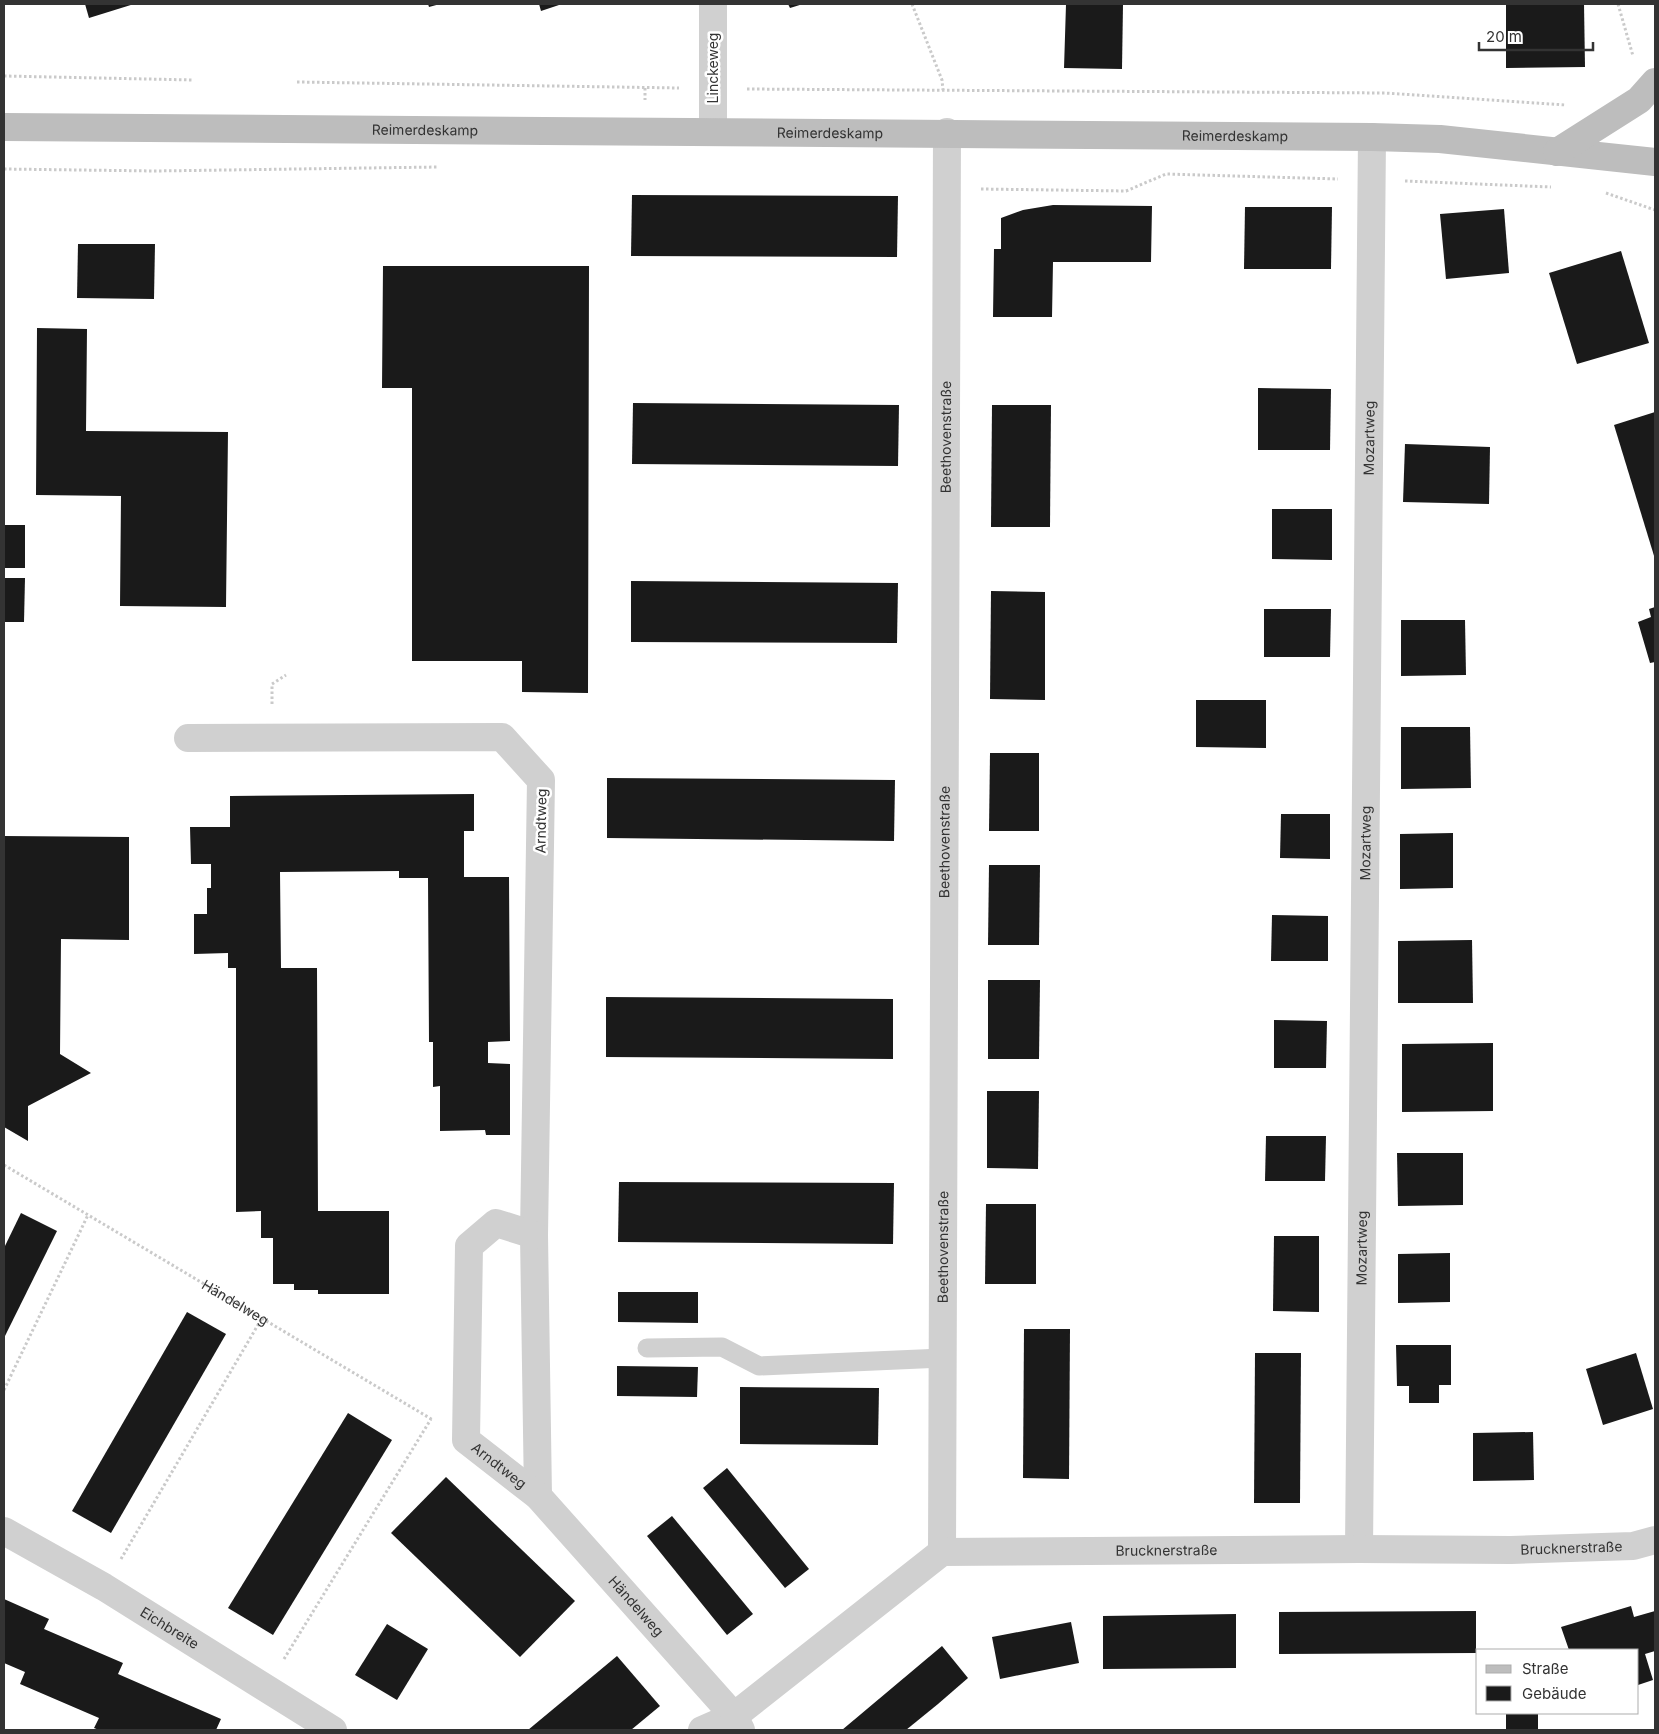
<svg xmlns="http://www.w3.org/2000/svg" width="1659" height="1734" font-family="Inter,sans-serif">
  <rect width="100%" height="100%" fill="#fff"/>
  <g fill="#1a1a1a">
    <polygon points="85,4 134,4 89,18"/>
    <polygon points="428,4 440,4 429,7"/>
    <polygon points="539,4 562,4 541,11"/>
    <polygon points="788,4 803,4 790,8"/>
    <polygon points="1066,4 1123,4 1122,69 1064,68"/>
    <polygon points="1506,4 1584,4 1585,67 1506,68"/>
    <polygon points="632,195 898,196 897,257 631,256"/>
    <polygon points="1053,205 1152,206 1151,262 1053,262 1052,317 993,317 994,249 1001,249 1001,218 1023,210"/>
    <polygon points="1245,207 1332,207 1331,269 1244,269"/>
    <polygon points="1504,209 1509,273 1446,279 1440,214"/>
    <polygon points="78,244 155,244 154,299 77,298"/>
    <polygon points="1621,251 1649,343 1577,364 1549,273"/>
    <polygon points="383,266 589,266 588,693 522,692 522,661 412,661 412,388 382,388"/>
    <polygon points="37,328 87,329 86,431 228,432 226,607 120,606 121,496 36,495"/>
    <polygon points="1258,388 1331,389 1330,450 1258,450"/>
    <polygon points="633,403 899,405 898,466 632,464"/>
    <polygon points="992,405 1051,405 1050,527 991,527"/>
    <polygon points="1655,412 1655,559 1614,425"/>
    <polygon points="1405,444 1490,447 1489,504 1403,502"/>
    <polygon points="1272,509 1332,509 1332,560 1272,559"/>
    <rect x="4" y="525" width="21" height="43"/>
    <polygon points="4,578 25,578 24,622 4,622"/>
    <polygon points="631,581 898,583 897,643 631,642"/>
    <polygon points="991,591 1045,592 1045,700 990,699"/>
    <polygon points="1655,607 1655,662 1650,663 1638,622 1651,617 1649,609"/>
    <polygon points="1264,609 1331,609 1330,657 1264,657"/>
    <polygon points="1401,620 1465,620 1466,675 1401,676"/>
    <polygon points="1196,700 1266,700 1266,748 1196,747"/>
    <polygon points="1401,727 1470,727 1471,788 1401,789"/>
    <polygon points="990,753 1039,753 1039,831 989,831"/>
    <polygon points="607,778 895,780 894,841 607,838"/>
    <polygon points="474,794 474,831 464,831 464,877 509,877 510,1041 488,1042 488,1063 510,1064 510,1135 486,1135 485,1130 440,1131 440,1086 433,1087 433,1042 429,1042 428,878 399,878 399,871 280,872 281,968 317,968 318,1211 389,1211 389,1294 318,1294 318,1290 294,1290 294,1284 273,1284 273,1238 261,1238 261,1211 236,1212 236,968 228,968 228,953 194,954 194,914 207,914 207,888 211,888 211,864 191,864 190,827 230,827 230,796"/>
    <polygon points="1281,814 1330,814 1330,859 1280,858"/>
    <polygon points="1453,833 1453,888 1400,889 1400,834"/>
    <polygon points="4,836 129,837 129,940 61,939 60,1054 91,1073 28,1106 28,1141 4,1127"/>
    <polygon points="989,865 1040,865 1039,945 988,945"/>
    <polygon points="1272,915 1328,916 1328,961 1271,961"/>
    <polygon points="1472,940 1473,1003 1398,1003 1398,941"/>
    <polygon points="988,980 1040,980 1039,1059 988,1059"/>
    <polygon points="606,997 893,999 893,1059 606,1057"/>
    <polygon points="1274,1020 1327,1021 1326,1068 1274,1068"/>
    <polygon points="1493,1043 1493,1111 1402,1112 1402,1044"/>
    <polygon points="987,1091 1039,1091 1038,1169 987,1168"/>
    <polygon points="1266,1136 1326,1136 1325,1181 1265,1181"/>
    <polygon points="1397,1153 1463,1153 1463,1205 1398,1206"/>
    <polygon points="619,1182 894,1183 893,1244 618,1242"/>
    <polygon points="986,1204 1036,1204 1036,1284 985,1284"/>
    <polygon points="21,1213 57,1231 4,1338 4,1248"/>
    <polygon points="1274,1236 1319,1236 1319,1312 1273,1311"/>
    <polygon points="1450,1253 1450,1302 1398,1303 1398,1254"/>
    <polygon points="618,1292 698,1292 698,1323 618,1322"/>
    <polygon points="187,1312 226,1334 111,1533 72,1511"/>
    <polygon points="1024,1329 1070,1329 1069,1479 1023,1478"/>
    <polygon points="1396,1345 1451,1345 1451,1385 1439,1385 1439,1403 1409,1403 1409,1386 1397,1386"/>
    <polygon points="1255,1353 1301,1353 1300,1503 1254,1503"/>
    <polygon points="1636,1353 1653,1409 1603,1425 1586,1369"/>
    <polygon points="617,1366 698,1367 697,1397 617,1396"/>
    <polygon points="740,1387 879,1388 878,1445 740,1444"/>
    <polygon points="348,1413 392,1440 273,1635 228,1608"/>
    <polygon points="1533,1432 1534,1480 1473,1481 1473,1433"/>
    <polygon points="727,1468 809,1569 785,1588 703,1488"/>
    <polygon points="446,1477 575,1601 520,1657 391,1533"/>
    <polygon points="672,1516 753,1614 727,1635 647,1536"/>
    <polygon points="4,1599 49,1619 44,1629 123,1663 118,1674 221,1719 216,1730 99,1730 94,1728 99,1718 20,1684 25,1672 4,1663"/>
    <polygon points="1631,1606 1634,1617 1655,1611 1655,1651 1645,1654 1653,1680 1638,1685 1638,1650 1569,1650 1561,1627"/>
    <polygon points="1476,1611 1476,1653 1279,1654 1279,1612"/>
    <polygon points="1236,1614 1236,1668 1103,1669 1103,1616"/>
    <polygon points="1071,1622 1079,1663 1000,1679 992,1637"/>
    <polygon points="387,1624 428,1649 397,1700 355,1675"/>
    <polygon points="942,1646 968,1678 938,1704 906,1730 842,1730"/>
    <polygon points="617,1656 660,1706 631,1730 528,1730"/>
    <rect x="1506" y="1713" width="32" height="17"/>
  </g>
  <g fill="none" stroke-linecap="round" stroke-linejoin="round">
    <g stroke="#cacaca" stroke-width="3" stroke-dasharray="2.5 2.5" stroke-linecap="butt">
      <polyline points="912,4 942,80 943,90"/>
      <polyline points="1618,4 1633,56"/>
      <polyline points="4,76 194,80"/>
      <polyline points="297,82 679,88"/>
      <polyline points="645,88 645,100"/>
      <polyline points="747,89 1385,93 1566,105"/>
      <polyline points="4,169 155,171 438,167"/>
      <polyline points="1405,181 1551,187"/>
      <polyline points="981,189 1126,191 1166,174 1338,179"/>
      <polyline points="1606,193 1655,210"/>
      <polyline points="272,704 272,684 286,675"/>
      <path id="s1" d="M4,1165L433,1420"/>
      <polyline points="4,1390 88,1215"/>
      <polyline points="121,1559 262,1318"/>
      <polyline points="284,1659 431,1419"/>
    </g>
    <polyline stroke="#d0d0d0" stroke-width="19" points="647,1348 722,1347 759,1366 943,1358"/>
    <g stroke="#d0d0d0" stroke-width="28">
      <polyline points="713,131 713,4"/>
      <polyline points="188,738 502,737 541,780 534,1235 538,1496"/>
      <path id="s2" d="M534,1235L496,1223L469,1246L466,1440L538,1496L734,1716L702,1730"/>
      <path id="s3" d="M4,1531L104,1587L333,1730"/>
      <path id="s4" d="M1359,1549L1372,137"/>
      <path id="s5" d="M942,1552L947,132"/>
      <path id="s6" d="M741,1730L734,1716L942,1552L1359,1549L1511,1550L1633,1546L1655,1540"/>
    </g>
    <g stroke="#bdbdbd" stroke-width="28">
      <path id="s7" d="M4,127L1372,137L1440,139L1655,162"/>
      <polyline points="1557,152 1639,100 1655,82"/>
    </g>
  </g>
  <g text-anchor="middle" stroke-width="5" stroke-linejoin="round" paint-order="stroke">
    <g font-size="14" fill="#333" stroke="#fff">
      <text transform="translate(713 68) rotate(-90)" y="5">Linckeweg</text>
      <text dy="5" stroke="none"><textPath href="#s7" startOffset="421">Reimerdeskamp</textPath></text>
      <text dy="5" stroke="none"><textPath href="#s7" startOffset="826">Reimerdeskamp</textPath></text>
      <text dy="5" stroke="none"><textPath href="#s7" startOffset="1231">Reimerdeskamp</textPath></text>
      <text dy="5" stroke="none"><textPath href="#s5" startOffset="1115">Beethovenstraße</textPath></text>
      <text dy="5" stroke="none"><textPath href="#s4" startOffset="1111">Mozartweg</textPath></text>
      <text transform="translate(541 821) rotate(-89)" y="5">Arndtweg</text>
      <text dy="5" stroke="none"><textPath href="#s5" startOffset="710">Beethovenstraße</textPath></text>
      <text dy="5" stroke="none"><textPath href="#s4" startOffset="706">Mozartweg</textPath></text>
      <text dy="5" stroke="none"><textPath href="#s5" startOffset="305">Beethovenstraße</textPath></text>
      <text dy="5" stroke="none"><textPath href="#s4" startOffset="301">Mozartweg</textPath></text>
      <text dy="5" stroke="none"><textPath href="#s1" startOffset="269">Händelweg</textPath></text>
      <text dy="5" stroke="none"><textPath href="#s2" startOffset="311">Arndtweg</textPath></text>
      <text dy="5" stroke="none"><textPath href="#s6" startOffset="910">Brucknerstraße</textPath></text>
      <text dy="5" stroke="none"><textPath href="#s6" startOffset="505">Brucknerstraße</textPath></text>
      <text dy="5" stroke="none"><textPath href="#s2" startOffset="508">Händelweg</textPath></text>
      <text dy="5" stroke="none"><textPath href="#s3" startOffset="192">Eichbreite</textPath></text>
    </g>
  </g>
  <rect width="1659" height="1734" fill="none" stroke="#333333" stroke-width="10"/>
  <rect x="1476" y="1649" width="162" height="65" fill="#ffffff" stroke="#adadad"/>
  <rect x="1486" y="1665" width="25" height="8" fill="#bdbdbd" stroke="#adadad"/>
  <text x="1522" y="1674" font-size="15" fill="#333333">Straße</text>
  <rect x="1486" y="1686" width="25" height="15" fill="#1a1a1a" stroke="#adadad"/>
  <text x="1522" y="1699" font-size="15" fill="#333333">Gebäude</text>
  <path d="M1479 42v8h114v-8" fill="none" stroke="#333333" stroke-width="2.5"/>
  <text x="1486" y="42" font-size="15" fill="#333333" stroke="#ffffff" stroke-width="4" paint-order="stroke">20 m</text>
</svg>
